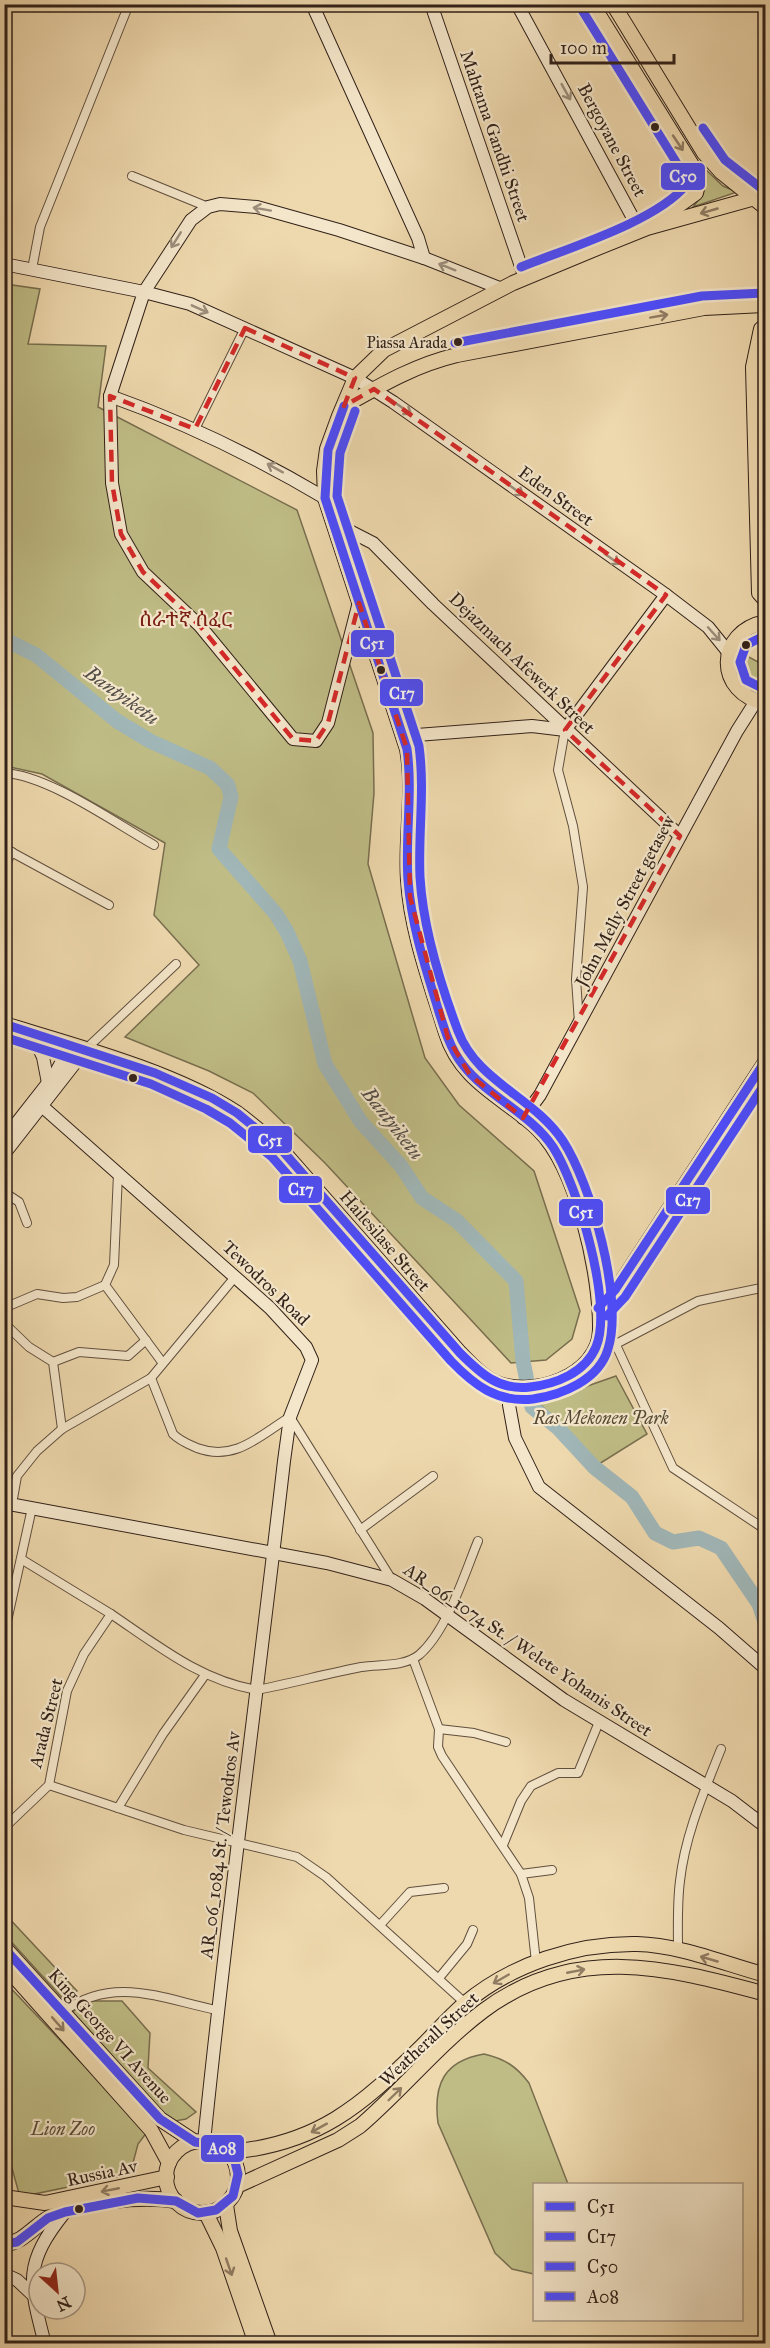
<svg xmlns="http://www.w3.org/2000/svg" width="770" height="2348" font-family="'IM FELL Great Primer','Noto Serif Ethiopic',serif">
  <rect width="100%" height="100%" fill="#eed8ad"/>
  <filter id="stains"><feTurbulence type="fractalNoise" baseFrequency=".00333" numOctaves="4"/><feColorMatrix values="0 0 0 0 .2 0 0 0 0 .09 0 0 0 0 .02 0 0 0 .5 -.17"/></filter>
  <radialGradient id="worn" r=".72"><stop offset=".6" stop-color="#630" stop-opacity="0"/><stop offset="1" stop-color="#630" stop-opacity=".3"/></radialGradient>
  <g fill="#bfbc85" stroke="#786e4f" stroke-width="1.5">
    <path d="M702,166L723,186L737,192L693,207C706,191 708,187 702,166Z"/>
    <polygon points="5,284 40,289 28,344 106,346 98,407 297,510 373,733 374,793 368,864 425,1058 459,1105 534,1171 580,1311 572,1339 546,1360 511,1363 325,1163 253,1093 209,1071 125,1037 199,965 154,915 165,843 42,774 5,766"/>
    <polygon points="745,655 762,664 764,668 755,686 745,675"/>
    <polygon points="616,1376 647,1434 599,1464 539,1403"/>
    <polygon points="5,1914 77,1991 65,2001 5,1935"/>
    <polygon points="4,1981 147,2132 138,2144 130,2174 20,2197 5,2143"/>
    <polygon points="88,2001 122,2001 150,2033 148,2068 196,2112 186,2119 170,2122 71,2013"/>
    <path d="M484,2054C505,2059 516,2066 529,2083L568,2184H534V2274L512,2269L495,2253L438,2123C433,2084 444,2061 484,2054Z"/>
  </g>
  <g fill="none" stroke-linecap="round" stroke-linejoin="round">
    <polyline stroke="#a0b6b7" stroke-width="15" points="4,639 36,655 117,721 150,741 210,768 228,785 231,797 219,849 276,914 287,932 300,961 325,1064 361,1122 401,1166 422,1198 457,1221 516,1281 523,1361 532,1407 558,1428 594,1467 632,1497 655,1533 673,1542 699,1538 721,1548 759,1604 766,1625"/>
    <g stroke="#604f3e" stroke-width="10">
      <g id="street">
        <polyline points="132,176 208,207"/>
        <polyline points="32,269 40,227 129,4"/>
        <polyline points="195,429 245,328"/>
        <polyline points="565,730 558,770 573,826 583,887 576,979 579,1023"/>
        <path d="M4,773C48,775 115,823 154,845"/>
        <polyline points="4,848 109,905"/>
        <polyline points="4,867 12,852"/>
        <polyline points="86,1049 176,964"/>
        <polyline points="118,1174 114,1265 105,1285 162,1362"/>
        <polyline points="4,1192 19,1202 27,1223"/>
        <polyline points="4,1308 37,1294 63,1298 77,1297 105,1285"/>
        <polyline points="4,1323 29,1347 53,1362 62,1429"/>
        <polyline points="616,1345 673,1468 766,1530"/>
        <polyline points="593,1356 698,1301 766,1287"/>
        <polyline points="53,1362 79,1352 128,1356 146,1340"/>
        <path d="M151,1378L173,1434C180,1441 188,1444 197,1448C235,1462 259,1436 290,1417L392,1580"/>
        <polyline points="12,1504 17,1476 37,1451 62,1429 151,1378 235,1277"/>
        <polyline points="360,1530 433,1476"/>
        <path d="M111,1614C157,1645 201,1681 257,1690C292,1683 326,1674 361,1667C379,1664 404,1667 419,1655C447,1631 464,1575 478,1541"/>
        <polyline points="4,1635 32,1508"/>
        <polyline points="413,1659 439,1729 438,1747 442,1756 521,1874 529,1898 536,1962"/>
        <polyline points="439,1729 474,1733 506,1742"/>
        <polyline points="49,1785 184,1830 297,1857 326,1877 465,2003"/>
        <polyline points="118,1808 163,1734 205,1675"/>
        <polyline points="4,1828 49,1785 67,1691 84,1654 111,1614 21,1559"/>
        <polyline points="503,1845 521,1801 531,1786 558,1773 578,1773 599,1722"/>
        <polyline points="521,1874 552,1870"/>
        <polyline points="380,1925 410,1892 444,1888"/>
        <path d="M678,1951C678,1928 677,1904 680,1881C685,1835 704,1792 721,1749"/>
        <polyline points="439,1978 467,1944 473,1930"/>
        <path d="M64,2011C115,1975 162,1999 217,2010"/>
      </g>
    </g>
    <g stroke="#312119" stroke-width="14">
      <g id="secondary">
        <polyline points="312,4 418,238 424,258"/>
        <polyline points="431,4 525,278"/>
        <polyline points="517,4 640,231"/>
        <polyline points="4,5 5,4"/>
        <polyline points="4,264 144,292 190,304 355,378 393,402 666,595 708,627 729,653"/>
        <path d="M110,396C186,423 256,457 325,498"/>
        <polyline points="334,523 373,543 433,604 680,836"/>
        <polyline points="359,602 328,723 316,741 293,739 200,626 143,572 121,534 112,483 110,396 144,292 191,220 208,207 220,204 257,207 339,230 424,258 502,289"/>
        <polyline points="404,736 532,726 565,730 666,595"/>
        <polyline points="31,1032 43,1057 48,1083"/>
        <path d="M35,1100L270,1308L306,1347L312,1360L290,1417L284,1461C258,1688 227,1914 204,2142"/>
        <polyline points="523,1118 540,1095 737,731 756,701"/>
        <polyline points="4,1139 55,1074 71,1045"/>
        <polyline points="4,1154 86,1049"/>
        <polyline points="598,1308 615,1290 766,1059"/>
        <polyline points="510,1387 509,1405 515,1438 539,1487 719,1628 766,1669"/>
        <polyline points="4,1503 327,1563 392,1580 425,1599 564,1700 732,1801 766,1827"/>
        <polyline points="4,2274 17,2280 32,2294"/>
        <path d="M45,2344C29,2283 23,2264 65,2212"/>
      </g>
    </g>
    <g stroke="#312119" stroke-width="16">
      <g id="primary">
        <polyline points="592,4 692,165 699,180 696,193 657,221"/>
        <polyline points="613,4 704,153 721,172 766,208"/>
        <polyline points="766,325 761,329 753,367 759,593 766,601"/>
        <polyline points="766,363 766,375"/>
        <path d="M344,406C381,385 415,365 457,355L704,308L766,305"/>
        <path d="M766,622C715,631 715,694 766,703"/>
        <path d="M4,1024C76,1046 175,1072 237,1113C252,1124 266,1136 280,1148L460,1353C470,1363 481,1376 494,1382C531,1399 599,1377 600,1330C601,1276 578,1168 538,1129C504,1097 461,1082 446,1033C431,984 411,931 408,880C405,836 415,792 407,749L325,498L324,471L327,449L339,416L355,378L384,350L513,283L590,251L647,228L766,195"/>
        <polyline points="4,1947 160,2119 195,2142"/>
        <polyline points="4,1965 151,2130 169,2163"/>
        <circle cx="202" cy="2177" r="36"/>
        <path d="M228,2152C317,2145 361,2106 422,2046C436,2032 449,2017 464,2004C512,1964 576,1943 637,1944C680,1945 725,1964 766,1975"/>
        <path d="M237,2186L338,2140L360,2126C402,2090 438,2045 483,2011C574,1943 666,1967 766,1994"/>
        <polyline points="4,2197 45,2203 167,2177"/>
        <polyline points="226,2205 230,2231 270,2344"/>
        <polyline points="206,2213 223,2248 256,2344"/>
        <path d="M4,2244C23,2243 33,2227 48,2218C78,2202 142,2195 176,2201"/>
      </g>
    </g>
    <use href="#street" stroke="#f4e6ca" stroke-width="8"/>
    <use href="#secondary" stroke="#f4e6ca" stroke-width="12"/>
    <use href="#primary" stroke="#eed8ad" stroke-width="14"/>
    <g stroke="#f4e6ca" stroke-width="14">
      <g id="bus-1">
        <path d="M4,1024L155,1073L212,1098L237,1113L280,1148L460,1353C480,1373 499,1391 530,1387C556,1384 585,1373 596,1347C614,1305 577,1184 553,1147C530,1113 488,1097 463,1065C448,1046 442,1021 435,999C423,960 411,921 408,880C405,836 413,793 407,749L325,498L328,450L344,406"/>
        <polyline points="598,1308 615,1290 766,1060"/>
      </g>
    </g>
    <g stroke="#f4e6ca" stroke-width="14">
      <g id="bus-2">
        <path d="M4,1037L151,1084L206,1109L230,1123L272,1157L451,1361C474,1385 497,1403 533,1399C562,1395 599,1380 608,1349C624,1299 591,1184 563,1141C534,1097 477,1082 458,1031C440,983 423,929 420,877C418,833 425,790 419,746L337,496L340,453L355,411"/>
        <polyline points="607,1316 625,1297 766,1082"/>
      </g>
    </g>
    <g stroke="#f4e6ca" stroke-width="14">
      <g id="bus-3">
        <polyline points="703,128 725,160 766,192"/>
        <path d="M521,267C565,249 656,222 686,185L681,170L582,10"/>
        <polyline points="455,343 702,296 765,293"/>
        <polyline points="766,635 746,645 740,662 746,680 766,690"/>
      </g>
    </g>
    <g stroke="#f4e6ca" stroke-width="14">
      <polyline id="bus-4" points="4,1948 160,2119 195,2142 217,2145 228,2152 235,2162 238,2174 233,2196 216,2210 198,2213 176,2201 138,2198 65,2212 48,2218 17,2242 4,2244"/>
    </g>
    <use href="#bus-1" stroke="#4c4cff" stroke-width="9"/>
    <use href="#bus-2" stroke="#4c4cff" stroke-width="9"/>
    <use href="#bus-3" stroke="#4c4cff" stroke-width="9"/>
    <use href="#bus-4" stroke="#4c4cff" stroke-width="9"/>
  </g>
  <defs><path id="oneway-shaft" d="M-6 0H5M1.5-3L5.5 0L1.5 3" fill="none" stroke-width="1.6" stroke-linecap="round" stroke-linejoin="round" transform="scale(1.5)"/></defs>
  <g stroke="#9c8d7a">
    <use href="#oneway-shaft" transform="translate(566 92) rotate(61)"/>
    <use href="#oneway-shaft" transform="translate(262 209) rotate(-170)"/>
    <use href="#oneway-shaft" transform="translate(176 240) rotate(122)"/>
    <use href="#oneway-shaft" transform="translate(447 267) rotate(-158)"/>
    <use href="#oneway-shaft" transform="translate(200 309) rotate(24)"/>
    <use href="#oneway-shaft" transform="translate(404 409) rotate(35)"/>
    <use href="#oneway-shaft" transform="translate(275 468) rotate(-151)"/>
    <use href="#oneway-shaft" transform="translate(516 490) rotate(36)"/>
    <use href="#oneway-shaft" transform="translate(612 559) rotate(35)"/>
    <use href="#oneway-shaft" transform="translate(714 634) rotate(48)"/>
  </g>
  <g stroke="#907c63">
    <use href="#oneway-shaft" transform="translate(678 143) rotate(56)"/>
    <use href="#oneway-shaft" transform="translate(709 211) rotate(164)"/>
    <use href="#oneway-shaft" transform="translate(659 316) rotate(-10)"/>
    <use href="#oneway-shaft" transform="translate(709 1959) rotate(-164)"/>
    <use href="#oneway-shaft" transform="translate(576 1971) rotate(-11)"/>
    <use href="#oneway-shaft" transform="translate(501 1979) rotate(150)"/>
    <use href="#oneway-shaft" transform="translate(58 2024) rotate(49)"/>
    <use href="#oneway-shaft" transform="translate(395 2094) rotate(-44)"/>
    <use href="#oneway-shaft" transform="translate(319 2128) rotate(151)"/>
    <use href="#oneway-shaft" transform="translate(110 2190) rotate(169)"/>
    <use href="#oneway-shaft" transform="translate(229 2267) rotate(71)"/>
  </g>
  <path fill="none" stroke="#d62828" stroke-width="4.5" stroke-dasharray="12 8" stroke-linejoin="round" d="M245,328L355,378L344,406L374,389L666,595L565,730L680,836L523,1118L470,1075L448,1038L410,897L407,749L359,603L328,723L316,741L293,739L200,626L143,572L121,534L112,483L110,396L195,429Z"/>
  <g fill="#312119" stroke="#f4e6ca" stroke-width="2">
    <circle cx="655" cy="127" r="5"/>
    <circle cx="458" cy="342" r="5"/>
    <circle cx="746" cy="645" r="5"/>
    <circle cx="381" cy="670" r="5"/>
    <circle cx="133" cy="1078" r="5"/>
    <circle cx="79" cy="2209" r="5"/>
  </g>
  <g text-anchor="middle" stroke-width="4.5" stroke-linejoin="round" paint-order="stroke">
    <g font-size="16" fill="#312119" stroke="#f4e6ca" text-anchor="end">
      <text x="447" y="348">Piassa Arada</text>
    </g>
    <g font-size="18" fill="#312119" stroke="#f4e6ca">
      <text transform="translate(495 136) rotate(71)" y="6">Mahtama Gandhi Street</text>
      <text transform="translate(612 140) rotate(62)" y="6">Bergoyane Street</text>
      <text transform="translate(556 496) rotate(36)" y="6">Eden Street</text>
      <text transform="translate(522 663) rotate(44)" y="6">Dejazmach Afewerk Street</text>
      <text transform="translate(625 901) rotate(-62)" y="6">John Melly Street getasew</text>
      <text transform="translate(385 1241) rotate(49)" y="6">Hailesilase Street</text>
      <text transform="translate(266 1283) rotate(44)" y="6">Tewodros Road</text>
      <text transform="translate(528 1650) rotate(34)" y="6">AR_06_1074 St. / Welete Yohanis Street</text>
      <text transform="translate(46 1723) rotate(-76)" y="6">Arada Street</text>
      <text transform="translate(220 1845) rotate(-83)" y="6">AR_06_1084 St. / Tewodros Av</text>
      <text transform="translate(110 2036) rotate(48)" y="6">King George VI Avenue</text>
      <text transform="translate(429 2039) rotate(-43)" y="6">Weatherall Street</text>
      <text transform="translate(102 2173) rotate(-12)" y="6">Russia Av</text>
    </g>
    <g font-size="18" font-style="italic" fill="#544834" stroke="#f4e6ca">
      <text x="601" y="1424">Ras Mekonen Park</text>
      <text x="63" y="2135">Lion Zoo</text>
    </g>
    <g font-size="20" fill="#7a1f14" stroke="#f4e6ca">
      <text x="186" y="626">ሰራተኛ ሰፈር</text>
    </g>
    <g font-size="20" font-style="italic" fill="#524e48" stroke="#f4e6ca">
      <text transform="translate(122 695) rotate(36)" y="7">Bantyiketu</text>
      <text transform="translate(393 1123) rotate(52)" y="7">Bantyiketu</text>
    </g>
  </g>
  <g stroke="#f4e6ca" stroke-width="2">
    <rect x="660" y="162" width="46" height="29" rx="6" fill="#4c4cff"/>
    <rect x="350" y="629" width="45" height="29" rx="6" fill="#4c4cff"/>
    <rect x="379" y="678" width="45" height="29" rx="6" fill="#4c4cff"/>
    <rect x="247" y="1125" width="46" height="29" rx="6" fill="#4c4cff"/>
    <rect x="278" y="1175" width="45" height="29" rx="6" fill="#4c4cff"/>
    <rect x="665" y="1186" width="46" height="29" rx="6" fill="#4c4cff"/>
    <rect x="558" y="1198" width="46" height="29" rx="6" fill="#4c4cff"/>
    <rect x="200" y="2134" width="45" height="29" rx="6" fill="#4c4cff"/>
  </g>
  <g font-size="16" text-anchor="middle" font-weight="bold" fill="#fff">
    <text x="683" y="182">C50</text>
    <text x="372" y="649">C51</text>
    <text x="402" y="699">C17</text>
    <text x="270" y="1146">C51</text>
    <text x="301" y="1195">C17</text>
    <text x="688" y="1206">C17</text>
    <text x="581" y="1218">C51</text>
    <text x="222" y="2154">A08</text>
  </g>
  <rect width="770" height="2348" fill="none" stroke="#eed8ad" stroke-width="24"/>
  <rect x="6" y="6" width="758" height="2336" fill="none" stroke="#312119" stroke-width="3"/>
  <rect x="12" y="12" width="746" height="2324" fill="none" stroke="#312119" stroke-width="1.5"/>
  <rect x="533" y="2183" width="210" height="138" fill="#f4e6ca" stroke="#a69783" stroke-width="1.5"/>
  <rect x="545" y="2202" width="30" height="9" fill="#4c4cff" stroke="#a69783" stroke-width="1.5"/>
  <text x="587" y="2213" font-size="18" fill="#312119">C51</text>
  <rect x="545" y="2232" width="30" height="9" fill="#4c4cff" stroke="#a69783" stroke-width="1.5"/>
  <text x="587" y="2243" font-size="18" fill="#312119">C17</text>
  <rect x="545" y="2262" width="30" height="9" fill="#4c4cff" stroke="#a69783" stroke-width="1.5"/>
  <text x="587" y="2273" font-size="18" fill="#312119">C50</text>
  <rect x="545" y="2292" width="30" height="9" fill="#4c4cff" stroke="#a69783" stroke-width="1.5"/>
  <text x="587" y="2303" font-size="18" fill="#312119">A08</text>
  <g transform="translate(57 2291) rotate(153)"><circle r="28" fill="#f4e6ca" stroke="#a69783" stroke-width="1.5"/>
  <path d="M0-4.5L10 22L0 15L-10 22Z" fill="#8f2418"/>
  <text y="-9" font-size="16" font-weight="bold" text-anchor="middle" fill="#312119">N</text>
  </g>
  <path d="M551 54v9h123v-9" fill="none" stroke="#312119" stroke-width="3"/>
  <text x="560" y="54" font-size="18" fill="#312119" stroke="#f4e6ca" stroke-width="4.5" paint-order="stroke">100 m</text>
  <rect width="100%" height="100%" filter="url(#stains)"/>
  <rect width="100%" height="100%" fill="url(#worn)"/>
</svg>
